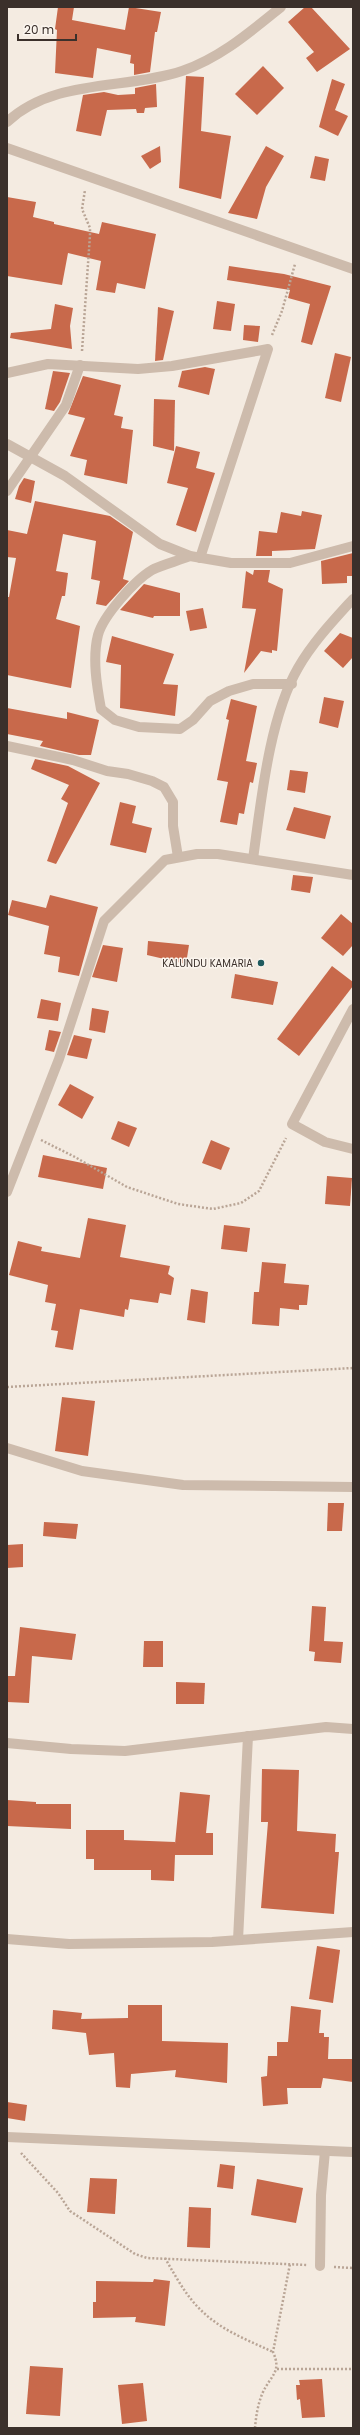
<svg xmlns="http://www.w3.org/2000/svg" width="360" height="2435" font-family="Poppins,sans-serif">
  <rect width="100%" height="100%" fill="#f4ebe1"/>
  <g fill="#c8694b">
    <polygon points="58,7 74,7 72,20 125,30 129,7 161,12 157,32 155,32 150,72 134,75 134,64 130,63 131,55 97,48 93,78 55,73 57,30 55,29"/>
    <polygon points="305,7 311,7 350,49 317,72 306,58 314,52 288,22"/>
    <polygon points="263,66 284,88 257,115 235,94"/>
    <polygon points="186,76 204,77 201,131 231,136 221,199 179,188"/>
    <polygon points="332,79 345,84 335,110 348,116 338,136 319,127"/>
    <polygon points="156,84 157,107 145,108 144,113 137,113 136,109 107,110 101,136 76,131 83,95 104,92 118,95 135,94 135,88"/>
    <polygon points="160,146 161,162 150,169 141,156"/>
    <polygon points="266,146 284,156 266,187 257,219 228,213"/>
    <polygon points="315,156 329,159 325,181 310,178"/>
    <polygon points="7,197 36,202 33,217 54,222 54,224 99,234 102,222 156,234 145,289 117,283 115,293 96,290 101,261 68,253 62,285 7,276"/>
    <polygon points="229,266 284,274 331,286 312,345 301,342 310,304 288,298 290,290 227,280"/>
    <polygon points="217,301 235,304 231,331 213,329"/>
    <polygon points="55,304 73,308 70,326 72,349 10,338 11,333 51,329"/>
    <polygon points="158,307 174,311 163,360 155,361"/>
    <polygon points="244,325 260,326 258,342 243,340"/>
    <polygon points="335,353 351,357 341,402 325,398"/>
    <polygon points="205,367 215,369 209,395 178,387 182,371"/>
    <polygon points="53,371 70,373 60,402 54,411 45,409"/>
    <polygon points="83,376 121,385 114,415 123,417 121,428 133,430 127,484 84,475 87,460 70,456 85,418 68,414"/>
    <polygon points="154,399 175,400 174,451 153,446"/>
    <polygon points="176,446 200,452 196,468 215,473 196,532 176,525 188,488 167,483"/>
    <polygon points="24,478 35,481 31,503 15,499 19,486"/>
    <polygon points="35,501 110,516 133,532 123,579 129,581 106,606 96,604 100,581 91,579 96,541 63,534 56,571 68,573 65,596 62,596 56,619 80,626 71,688 7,675 7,597 9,597 16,558 7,557 7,530 27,534"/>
    <polygon points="302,511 322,515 315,549 272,551 272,556 256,556 259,531 277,533 281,512 301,516"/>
    <polygon points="353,553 353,576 347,576 347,583 322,584 321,561"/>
    <polygon points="254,570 270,570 268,582 283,589 277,651 272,650 272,653 261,651 244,673 256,609 242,608 246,571 253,575"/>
    <polygon points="144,584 180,593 180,616 154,616 153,618 120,610"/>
    <polygon points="203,608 207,628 190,631 186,611"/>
    <polygon points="340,633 353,638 353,657 343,668 324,651"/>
    <polygon points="112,636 174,654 163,684 178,685 175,716 120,708 121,665 106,662"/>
    <polygon points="324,697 344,701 338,728 319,723"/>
    <polygon points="231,699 257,706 246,761 257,763 253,783 250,782 244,814 239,813 237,825 220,822 228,782 217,780 229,720 226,719"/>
    <polygon points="7,708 67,719 67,712 99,720 91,755 79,755 40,746 43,741 7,734"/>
    <polygon points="35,759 68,766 100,783 56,864 47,861 68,803 61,799 69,785 31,769"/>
    <polygon points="290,770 308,772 305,793 287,790"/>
    <polygon points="120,802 136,806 132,823 152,828 146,853 110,845"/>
    <polygon points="294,807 331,816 325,839 286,830"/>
    <polygon points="293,875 313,877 310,893 291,890"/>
    <polygon points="50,895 98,907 79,976 58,972 60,957 44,954 49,926 8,915 12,900 46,908"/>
    <polygon points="341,914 353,924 353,945 343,956 321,938"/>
    <polygon points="148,941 189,945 186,964 147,955"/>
    <polygon points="103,945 123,948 117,982 92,977"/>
    <polygon points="332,966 353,982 353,986 299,1056 277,1039"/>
    <polygon points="235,974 278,982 273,1005 231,998"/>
    <polygon points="41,999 61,1003 58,1021 37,1018"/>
    <polygon points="92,1008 109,1011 105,1033 89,1030"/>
    <polygon points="49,1030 61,1032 54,1052 45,1050"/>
    <polygon points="74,1035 92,1039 87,1059 67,1055"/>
    <polygon points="70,1084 94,1097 82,1119 58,1105"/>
    <polygon points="118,1121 137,1128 129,1147 111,1139"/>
    <polygon points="211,1140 230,1148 221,1170 202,1163"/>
    <polygon points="43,1155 107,1168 103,1189 38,1177"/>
    <polygon points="327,1176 352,1178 350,1206 325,1204"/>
    <polygon points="88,1218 126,1225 120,1257 170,1266 168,1274 174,1278 171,1295 160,1293 158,1303 130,1299 128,1310 125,1309 124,1317 80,1309 73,1350 55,1347 58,1331 51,1330 56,1304 45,1302 48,1285 9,1275 18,1241 42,1247 41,1251 80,1258"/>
    <polygon points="224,1225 250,1228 247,1252 221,1249"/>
    <polygon points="262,1262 286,1264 284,1283 309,1285 307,1305 299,1305 299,1310 280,1308 279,1326 252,1324 254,1292 259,1292"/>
    <polygon points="191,1289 208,1292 205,1323 187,1320"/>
    <polygon points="62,1397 95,1401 88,1456 55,1451"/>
    <polygon points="328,1503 344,1503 342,1531 327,1531"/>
    <polygon points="44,1522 78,1524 76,1539 43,1536"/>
    <polygon points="23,1544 23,1567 7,1568 7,1545"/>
    <polygon points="312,1606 326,1607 324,1641 343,1642 341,1663 314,1661 315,1652 309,1651"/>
    <polygon points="20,1627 76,1634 72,1660 32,1656 29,1703 7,1702 7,1676 15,1676"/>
    <polygon points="144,1641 163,1641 163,1667 143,1667"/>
    <polygon points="176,1682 205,1683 204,1704 176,1704"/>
    <polygon points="262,1769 299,1770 297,1831 336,1834 335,1852 339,1852 334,1914 261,1908 268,1822 261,1822"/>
    <polygon points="180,1792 210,1795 206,1833 213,1833 213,1855 175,1855 174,1881 151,1880 151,1870 94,1870 94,1859 86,1859 86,1830 124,1830 124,1840 175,1842 175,1844"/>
    <polygon points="7,1800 36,1802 36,1804 71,1804 71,1829 7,1826"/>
    <polygon points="317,1946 340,1950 333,2003 309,1999"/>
    <polygon points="128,2005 162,2005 162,2041 228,2043 227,2083 175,2077 176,2070 131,2074 130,2088 116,2087 114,2053 89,2055 86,2033 52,2029 53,2010 82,2013 81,2019 128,2018"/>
    <polygon points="291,2006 321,2010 319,2033 324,2033 324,2037 329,2037 328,2059 353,2059 353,2082 323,2078 321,2088 287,2088 288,2104 263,2106 261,2077 267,2076 268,2056 277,2056 277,2042 288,2042"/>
    <polygon points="7,2102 27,2105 25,2121 7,2118"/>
    <polygon points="220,2164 235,2166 233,2189 217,2187"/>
    <polygon points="90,2178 117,2179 115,2214 87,2212"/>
    <polygon points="257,2179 303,2188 296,2223 251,2215"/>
    <polygon points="189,2207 211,2208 210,2248 187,2247"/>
    <polygon points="154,2279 170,2281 165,2326 135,2322 136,2317 93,2318 93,2302 96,2302 96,2281 153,2282"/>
    <polygon points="30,2366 63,2368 60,2416 26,2414"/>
    <polygon points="322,2379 325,2417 302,2418 300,2399 297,2400 296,2385 300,2385 299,2380"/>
    <polygon points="143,2383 147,2421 122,2424 118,2385"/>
  </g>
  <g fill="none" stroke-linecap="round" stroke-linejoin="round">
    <g stroke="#b9a596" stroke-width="2.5" stroke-dasharray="2 2" stroke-linecap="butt">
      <polyline points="272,335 282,311 295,264"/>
      <polyline points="82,351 90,235 90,228 82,209 85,190"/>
      <polyline points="41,1140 75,1157 127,1187 178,1204 213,1209 241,1203 259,1191 286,1138"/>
      <polyline points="7,1387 353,1368"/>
      <polyline points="21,2153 58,2193 70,2211 135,2254 147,2258 307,2265"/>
      <path d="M165,2258C176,2277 187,2298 204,2313C223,2331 250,2341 273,2352"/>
      <polyline points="334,2267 353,2268"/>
      <polyline points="277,2369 353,2369"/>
      <path d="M255,2428C256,2416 258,2403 263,2392C271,2375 282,2372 273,2352L290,2264"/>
    </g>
    <g stroke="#cdbbac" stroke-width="10">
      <path d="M7,122C54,78 125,90 182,71C220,58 250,32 281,7"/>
      <polyline points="7,148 353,269"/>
      <polyline points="7,373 48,364 138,369 172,366 268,349 200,558"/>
      <polyline points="7,444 65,476 160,544 190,556 231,563 290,563 353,546"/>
      <polyline points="7,491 66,405 80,365"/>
      <path d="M190,556C178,561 164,564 152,570C135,580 103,616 98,635C92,658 97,687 101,709L115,720L139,727L180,729L193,720L210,701L229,691L253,684H292"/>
      <polyline points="7,746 73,760 107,771 128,774 152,781 164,787 173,802 173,826 178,857"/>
      <path d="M253,859C261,802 269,718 298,668C313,642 333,621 353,599"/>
      <polyline points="353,1009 292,1124 325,1142 353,1149"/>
      <polyline points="7,1192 59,1059 104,921 165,860 197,854 218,854 353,875"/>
      <polyline points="7,1448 82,1471 183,1485 353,1487"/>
      <polyline points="7,1743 71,1749 125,1751 326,1727 353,1729"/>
      <polyline points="7,1939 69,1944 212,1942 353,1932"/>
      <polyline points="238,1940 248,1736"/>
      <polyline points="7,2137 353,2152"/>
      <polyline points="320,2266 321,2195 325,2151"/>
    </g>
  </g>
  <circle fill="#1f5a5e" stroke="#fbf5ee" stroke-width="1.5" cx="261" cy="963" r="4"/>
  <g text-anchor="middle" stroke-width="3" stroke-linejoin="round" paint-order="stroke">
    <g font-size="10" fill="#3b302b" stroke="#fbf5ee" text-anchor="end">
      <text x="253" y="967">KALUNDU KAMARIA</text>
    </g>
  </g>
  <rect width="360" height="2435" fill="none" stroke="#3b302b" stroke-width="16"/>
  <path d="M18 34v6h58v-6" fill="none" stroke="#3b302b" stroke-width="2"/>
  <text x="24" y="34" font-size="12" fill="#3b302b" stroke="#fbf5ee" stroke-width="3" paint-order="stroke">20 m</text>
</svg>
